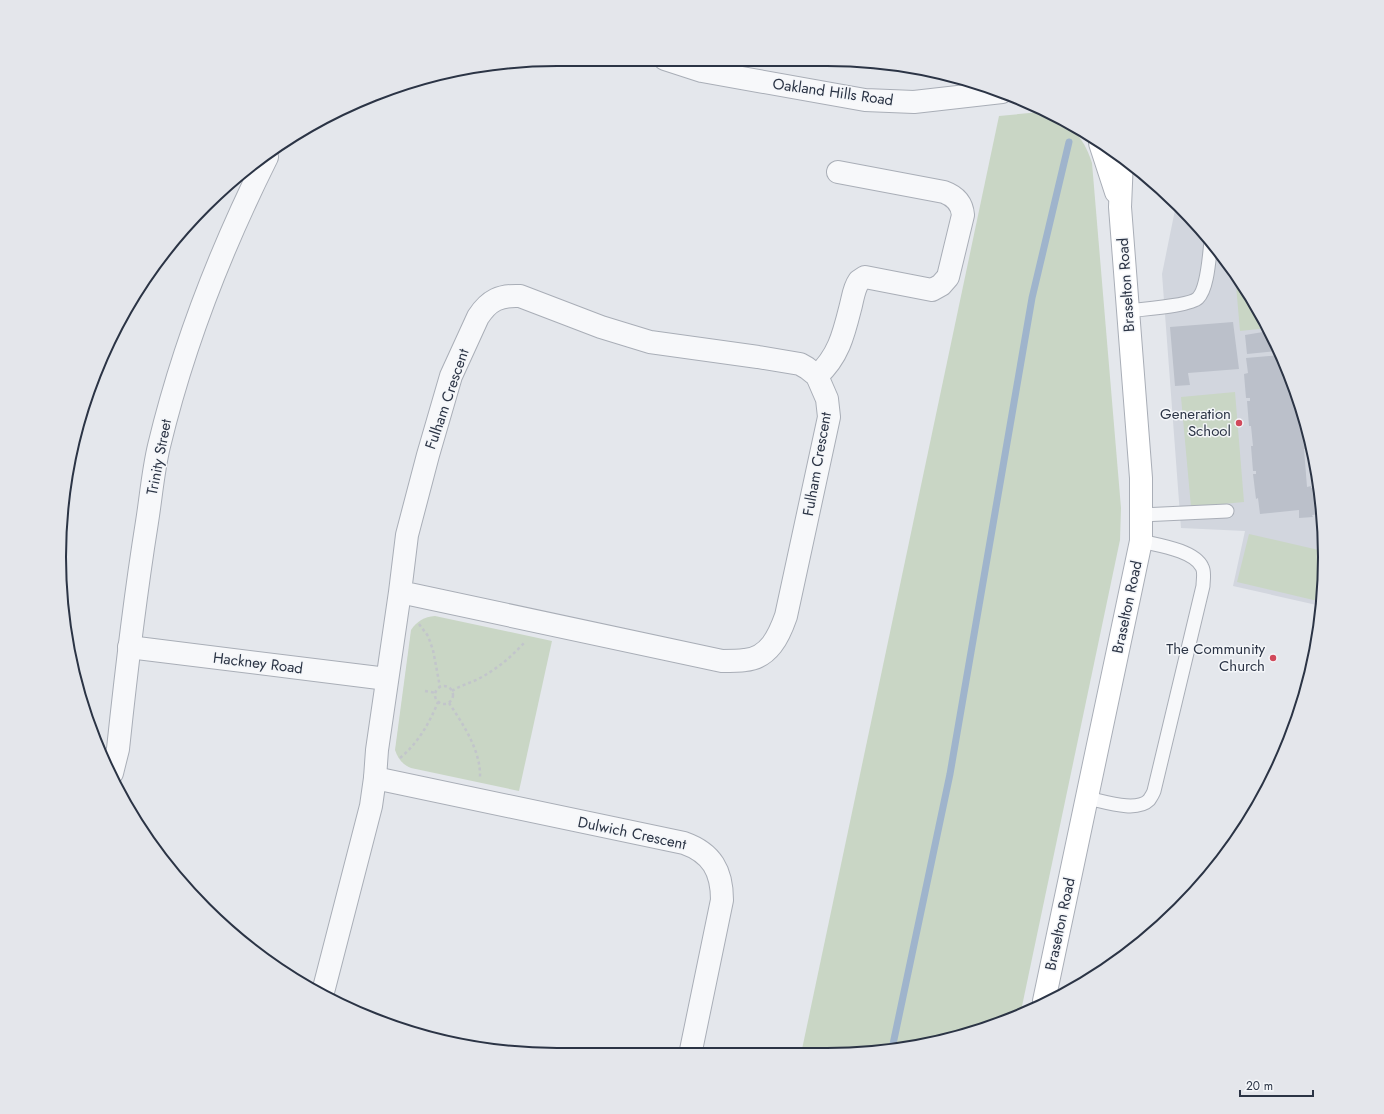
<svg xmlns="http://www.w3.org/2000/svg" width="1384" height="1114" font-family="Jost,sans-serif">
  <rect width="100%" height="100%" fill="#e4e7ec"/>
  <polygon fill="#d2d6de" points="1176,205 1222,254 1258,308 1299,397 1321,492 1324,590 1321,606 1233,586 1245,531 1181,528 1162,274"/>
  <g fill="#c9d6c5">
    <path d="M1040,112C1068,120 1083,135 1092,163L1121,508L1120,540L1021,1011L956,1038L860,1054H801L999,116Z"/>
    <polygon points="1237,276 1258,308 1268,328 1240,331 1236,285"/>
    <polygon points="1235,392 1244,502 1191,507 1181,397"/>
    <polygon points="1249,534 1323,551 1324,590 1322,602 1237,582"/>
    <path d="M435,616L552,641L519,791L411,768C402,764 398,759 395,750L411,630C417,621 424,617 435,616Z"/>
  </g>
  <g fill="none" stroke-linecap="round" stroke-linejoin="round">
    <polyline stroke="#9fb4cc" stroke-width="7" points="892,1049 950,774 1032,298 1069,142"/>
  </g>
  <g fill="#bbc0ca">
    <polygon points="1233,322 1239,369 1188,373 1190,385 1175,386 1170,327"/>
    <polygon points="1263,330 1265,330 1265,332 1269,332 1278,351 1247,354 1245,335 1263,332"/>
    <polygon points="1280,355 1299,397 1301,414 1302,414 1311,449 1304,449 1307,487 1311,486 1311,488 1320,487 1321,492 1321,514 1312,515 1313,517 1299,518 1299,510 1260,514 1258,498 1256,499 1253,474 1256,474 1256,471 1253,471 1251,446 1253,446 1251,426 1249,426 1247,401 1250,401 1250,398 1246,398 1244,374 1248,373 1246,358"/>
  </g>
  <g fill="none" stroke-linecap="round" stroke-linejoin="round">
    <g stroke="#a9aeb7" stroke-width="15">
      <g id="lane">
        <path d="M1128,311C1141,309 1190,306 1198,298C1208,288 1209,256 1211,242"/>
        <polyline points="1141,515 1227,511"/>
        <path d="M1087,798C1103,801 1136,813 1149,800C1151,797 1153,794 1154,791L1203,586C1203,580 1205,572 1202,567C1194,550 1157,545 1141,541"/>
      </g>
    </g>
    <g stroke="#a9aeb7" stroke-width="24">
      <g id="street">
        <polyline points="665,59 702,71 865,100 914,102 1002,92"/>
        <path d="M817,376C839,356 844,333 851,305C853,297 854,288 859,281L865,277L932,290L941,285L948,277L963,215C962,203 955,196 944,192L838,172"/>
        <polyline points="129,647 387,679"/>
        <path d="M112,773L118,749C126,673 135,597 147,522C151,497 153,471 159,446C183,346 221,249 267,157"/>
        <path d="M375,778L684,843C712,853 722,871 722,900L690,1055"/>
        <path d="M323,992L371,806L375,778L377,750L400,592L407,535L428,455L451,376L478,317C489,300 500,295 520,296L601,327L650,342L758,357L800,364L807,368L817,376L827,399L829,417L786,616C779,636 769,658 745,660C738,661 730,661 722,661L400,592"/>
      </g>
    </g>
    <g stroke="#a9aeb7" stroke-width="24">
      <g id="secondary">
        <polyline points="1100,143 1116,192"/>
        <polyline points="1044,1001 1141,541 1141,478 1120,207 1122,159"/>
      </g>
    </g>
    <g stroke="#c2c5cb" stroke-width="2.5" stroke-dasharray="3 3" stroke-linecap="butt">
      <polyline points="419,624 428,636 433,650 440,687"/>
      <circle cx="444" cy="695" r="9"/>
      <polyline points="425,691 436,693"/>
      <path d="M452,691C461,685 471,683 480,678C497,669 511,657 524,643"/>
      <path d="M449,703C463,724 481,751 480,777"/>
      <path d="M400,758C418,743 429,724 438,702"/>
    </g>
    <use href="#lane" stroke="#f7f8fa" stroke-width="13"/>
    <use href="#street" stroke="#f7f8fa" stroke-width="22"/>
    <use href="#secondary" stroke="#fff" stroke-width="22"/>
  </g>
  <g fill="#d1495b" stroke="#f4f6f9" stroke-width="1.5">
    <circle cx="1239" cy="423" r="4"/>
    <circle cx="1273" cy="658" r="4"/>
  </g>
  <g text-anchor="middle" stroke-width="3" stroke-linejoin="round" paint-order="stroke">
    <g font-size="15" fill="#2b3445" stroke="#f4f6f9">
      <text transform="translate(833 92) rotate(8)" y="5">Oakland Hills Road</text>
      <text transform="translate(1126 285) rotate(-94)" y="5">Braselton Road</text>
      <text transform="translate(447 399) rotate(-71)" y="5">Fulham Crescent</text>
      <text transform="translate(159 457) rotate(-79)" y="5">Trinity Street</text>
      <text transform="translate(817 464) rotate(-80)" y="5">Fulham Crescent</text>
      <text transform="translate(1127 607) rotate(-78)" y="5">Braselton Road</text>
      <text transform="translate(258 663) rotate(7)" y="5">Hackney Road</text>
      <text transform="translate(632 833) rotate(12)" y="5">Dulwich Crescent</text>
      <text transform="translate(1060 924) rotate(-78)" y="5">Braselton Road</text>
    </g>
    <g font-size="15" fill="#2b3445" stroke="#f4f6f9" text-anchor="end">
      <text x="1231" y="419">Generation<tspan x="1231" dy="17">School</tspan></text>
      <text x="1265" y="654">The Community<tspan x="1265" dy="17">Church</tspan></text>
    </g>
  </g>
  <path d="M0 0H1384V1114H0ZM557 66H827A491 491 0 0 1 1318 557V557A491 491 0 0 1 827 1048H557A491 491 0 0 1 66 557V557A491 491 0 0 1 557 66Z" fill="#e4e6eb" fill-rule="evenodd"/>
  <path fill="none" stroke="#2b3445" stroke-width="2" d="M557 66H827A491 491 0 0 1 1318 557V557A491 491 0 0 1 827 1048H557A491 491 0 0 1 66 557V557A491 491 0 0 1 557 66Z"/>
  <path d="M1240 1090v6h73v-6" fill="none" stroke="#2b3445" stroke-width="2"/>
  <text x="1246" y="1090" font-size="12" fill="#2b3445" stroke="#f4f6f9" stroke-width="3" paint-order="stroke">20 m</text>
</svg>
